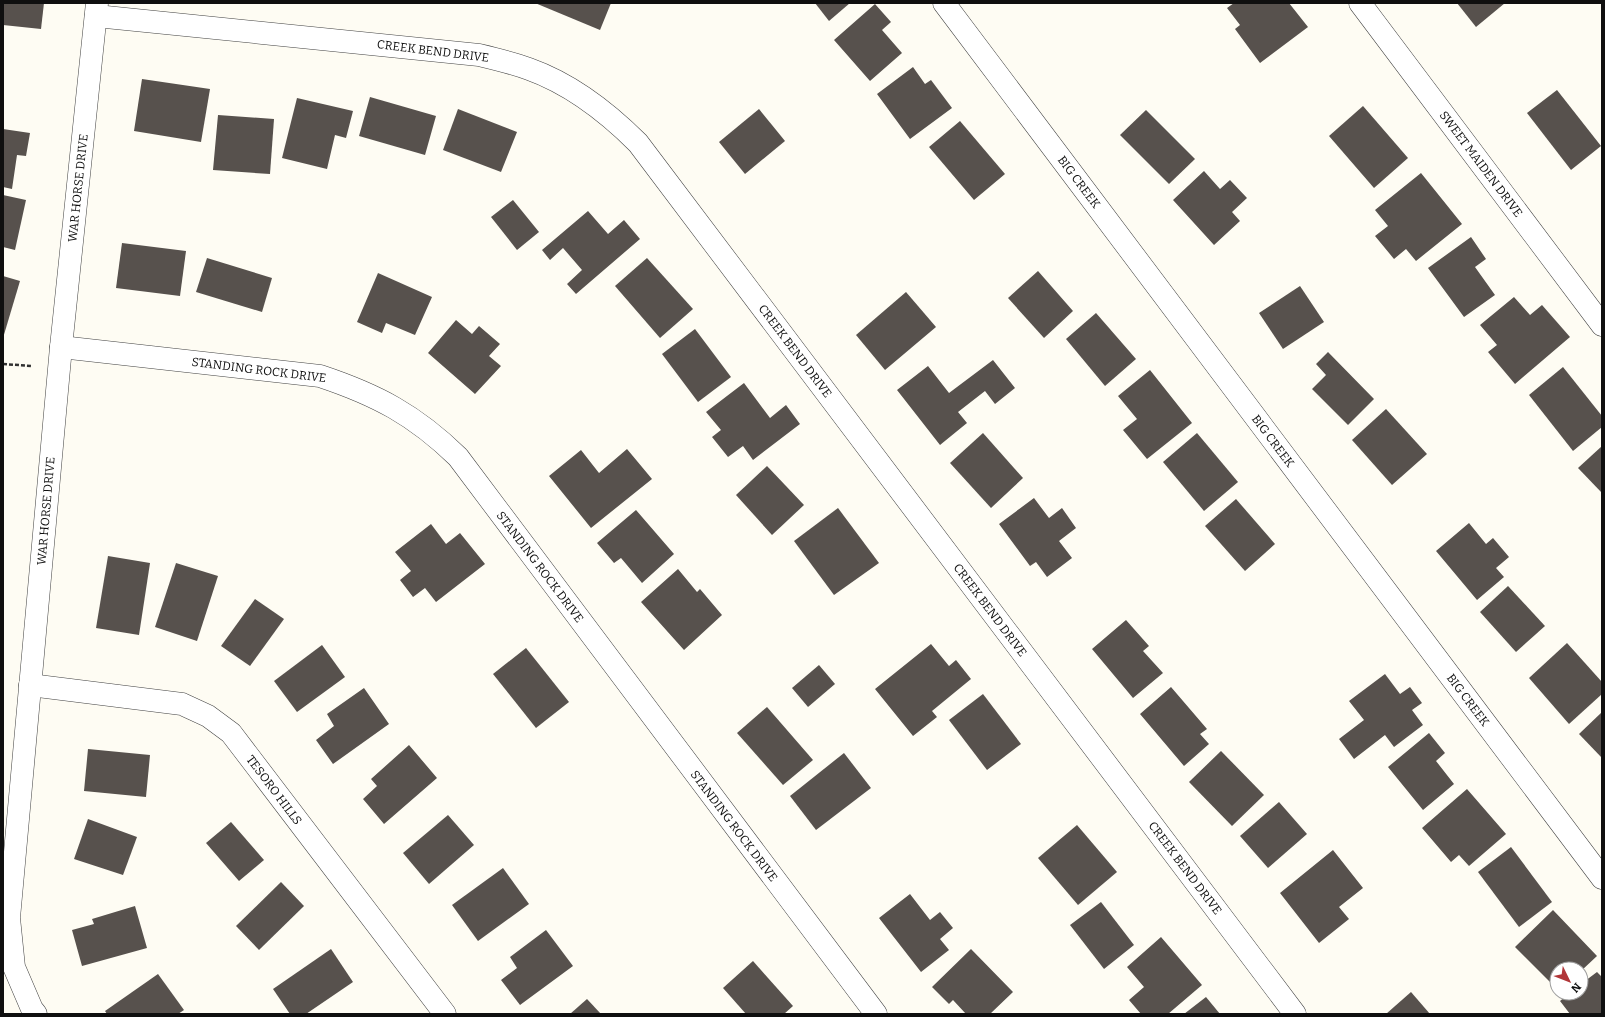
<svg xmlns="http://www.w3.org/2000/svg" width="1605" height="1017" font-family="Bitter,serif">
  <rect width="100%" height="100%" fill="#fefcf3"/>
  <g fill="#57514d">
    <polygon points="3,3 44,3 41,29 3,25"/>
    <polygon points="535,3 611,3 600,30"/>
    <polygon points="815,3 850,3 829,21"/>
    <polygon points="1234,3 1289,3 1308,27 1260,63 1235,29 1240,25 1227,8"/>
    <polygon points="1457,3 1505,3 1476,27"/>
    <polygon points="875,4 891,22 882,30 902,53 870,81 834,40"/>
    <polygon points="913,67 925,84 931,80 952,108 910,139 877,94"/>
    <polygon points="142,79 210,89 201,142 134,131"/>
    <polygon points="1557,90 1601,146 1571,170 1527,113"/>
    <polygon points="370,97 436,116 425,155 359,136"/>
    <polygon points="297,98 353,111 346,138 335,135 327,169 282,158"/>
    <polygon points="1363,106 1408,158 1374,188 1329,136"/>
    <polygon points="458,109 517,132 501,172 443,150"/>
    <polygon points="759,109 785,141 745,174 719,142"/>
    <polygon points="1146,110 1195,159 1169,184 1120,135"/>
    <polygon points="218,115 274,119 270,174 213,170"/>
    <polygon points="960,121 1005,174 974,200 929,147"/>
    <polygon points="3,129 30,133 26,156 17,155 12,189 3,187"/>
    <polygon points="1204,171 1220,189 1230,180 1247,198 1232,212 1240,221 1214,245 1173,200"/>
    <polygon points="1421,173 1462,224 1416,261 1406,249 1394,259 1375,236 1388,226 1375,210"/>
    <polygon points="3,195 26,200 15,250 3,247"/>
    <polygon points="513,200 539,232 517,250 491,217"/>
    <polygon points="588,211 608,234 624,220 640,239 576,294 567,284 582,270 563,248 550,260 542,250"/>
    <polygon points="1471,237 1486,259 1475,267 1495,295 1464,317 1428,268"/>
    <polygon points="122,243 186,251 180,296 116,288"/>
    <polygon points="207,258 272,278 262,312 196,292"/>
    <polygon points="647,258 693,309 660,338 615,286"/>
    <polygon points="1038,271 1073,311 1044,338 1008,298"/>
    <polygon points="378,273 432,297 415,335 386,323 382,333 357,322"/>
    <polygon points="3,276 20,281 3,338"/>
    <polygon points="1300,286 1324,322 1283,349 1259,313"/>
    <polygon points="906,292 936,327 885,370 856,335"/>
    <polygon points="1514,297 1530,315 1542,305 1570,337 1515,384 1488,352 1497,345 1480,325"/>
    <polygon points="1096,313 1136,359 1105,386 1066,339"/>
    <polygon points="456,320 472,334 479,326 500,344 489,356 501,366 475,394 428,353"/>
    <polygon points="695,329 731,377 698,402 662,354"/>
    <polygon points="1328,352 1374,399 1348,425 1312,389 1326,375 1316,364"/>
    <polygon points="993,360 1015,388 995,404 985,391 958,412 967,423 940,445 897,390 928,366 949,393"/>
    <polygon points="1563,367 1602,416 1602,427 1573,451 1529,395"/>
    <polygon points="1150,370 1192,423 1147,459 1123,430 1137,419 1118,396"/>
    <polygon points="744,383 770,418 786,405 800,424 753,460 743,446 728,457 712,437 721,430 706,412"/>
    <polygon points="1386,409 1427,454 1392,485 1352,440"/>
    <polygon points="983,433 1023,478 991,508 950,463"/>
    <polygon points="1197,433 1238,482 1204,511 1163,462"/>
    <polygon points="1602,446 1602,493 1578,468"/>
    <polygon points="627,449 652,479 591,528 549,476 581,450 599,473"/>
    <polygon points="767,466 804,505 772,535 736,495"/>
    <polygon points="1034,498 1049,518 1062,508 1076,528 1059,541 1072,558 1047,577 1036,562 1030,566 999,524"/>
    <polygon points="1236,499 1275,544 1245,571 1205,526"/>
    <polygon points="838,508 879,563 834,595 794,541"/>
    <polygon points="636,510 674,554 642,583 621,558 614,563 597,543"/>
    <polygon points="1469,523 1486,544 1493,538 1509,557 1496,568 1504,577 1477,600 1436,551"/>
    <polygon points="431,524 446,544 460,533 485,564 436,602 425,588 413,597 400,580 411,571 395,552"/>
    <polygon points="108,556 150,563 139,635 96,628"/>
    <polygon points="176,563 218,576 197,641 155,627"/>
    <polygon points="678,569 697,592 700,589 722,615 684,650 641,602"/>
    <polygon points="1508,586 1545,626 1516,652 1480,612"/>
    <polygon points="255,599 284,619 250,666 221,646"/>
    <polygon points="1126,620 1149,646 1143,651 1163,673 1133,698 1092,649"/>
    <polygon points="1567,643 1602,682 1602,694 1569,724 1529,678"/>
    <polygon points="931,644 949,666 956,660 971,679 932,711 937,717 913,736 875,689"/>
    <polygon points="322,645 345,677 297,712 274,681"/>
    <polygon points="526,648 569,702 536,728 493,674"/>
    <polygon points="819,665 835,684 808,707 792,688"/>
    <polygon points="1385,674 1400,694 1410,687 1422,703 1412,710 1423,725 1394,747 1385,735 1354,759 1339,739 1364,720 1349,701"/>
    <polygon points="1171,687 1207,729 1200,734 1209,744 1184,766 1140,714"/>
    <polygon points="364,688 389,724 333,764 316,740 334,726 327,714"/>
    <polygon points="983,694 1021,744 987,770 949,720"/>
    <polygon points="767,707 813,760 783,785 737,733"/>
    <polygon points="1602,712 1602,758 1579,734"/>
    <polygon points="1429,733 1445,753 1436,761 1454,784 1423,810 1388,767"/>
    <polygon points="409,745 437,778 384,824 363,799 377,786 371,779"/>
    <polygon points="88,749 150,755 146,797 84,791"/>
    <polygon points="1221,751 1264,795 1232,826 1189,782"/>
    <polygon points="844,753 871,788 816,830 790,796"/>
    <polygon points="1467,789 1506,834 1469,866 1459,855 1451,862 1422,828"/>
    <polygon points="1279,802 1307,834 1268,868 1240,836"/>
    <polygon points="448,815 474,845 429,884 403,853"/>
    <polygon points="88,819 137,837 123,875 74,859"/>
    <polygon points="231,822 264,860 239,881 206,843"/>
    <polygon points="1077,825 1117,872 1078,905 1038,858"/>
    <polygon points="1511,847 1552,902 1519,927 1478,872"/>
    <polygon points="1333,850 1363,888 1339,907 1349,919 1319,943 1280,893"/>
    <polygon points="503,868 529,904 478,941 452,905"/>
    <polygon points="281,882 304,906 259,950 236,926"/>
    <polygon points="910,894 930,920 940,912 953,928 940,939 949,950 921,972 879,918"/>
    <polygon points="1101,902 1134,945 1104,969 1070,925"/>
    <polygon points="135,906 147,948 82,966 72,930 94,924 92,919"/>
    <polygon points="1553,910 1597,956 1581,971 1581,969 1557,969 1557,989 1515,947"/>
    <polygon points="546,930 573,966 520,1005 501,980 517,968 510,957"/>
    <polygon points="1161,937 1202,985 1168,1014 1141,1014 1129,1000 1144,987 1127,967"/>
    <polygon points="331,949 353,982 306,1014 290,1014 273,989"/>
    <polygon points="971,949 1013,992 990,1014 966,1014 953,1000 949,1004 932,987"/>
    <polygon points="753,961 793,1006 784,1014 746,1014 723,988"/>
    <polygon points="1597,972 1602,977 1602,1014 1570,1014 1560,1001 1570,993 1581,993 1581,984"/>
    <polygon points="158,974 184,1010 178,1014 107,1014 105,1011"/>
    <polygon points="1411,992 1430,1014 1386,1014"/>
    <polygon points="1206,997 1220,1014 1184,1014"/>
    <polygon points="587,999 601,1014 570,1014"/>
  </g>
  <g fill="none" stroke-linecap="round" stroke-linejoin="round">
    <g stroke="#424242" stroke-width="23">
      <g id="minor">
        <polyline points="944,3 1602,878"/>
        <polyline points="1360,3 1602,325"/>
        <path d="M96,16L479,55C496,59 513,63 529,69C571,84 607,112 638,143L1295,1014"/>
        <path d="M61,347L320,376C377,395 415,415 458,457L876,1014"/>
        <polyline points="30,685 182,704 208,716 231,733 445,1014"/>
        <polyline points="36,1014 32,1009 14,967 9,918 61,347 97,3"/>
      </g>
    </g>
    <polyline stroke="#313131" stroke-width="2.5" stroke-dasharray="4 2" stroke-linecap="butt" points="3,364 32,366"/>
    <use href="#minor" stroke="#fff" stroke-width="22"/>
  </g>
  <g text-anchor="middle" stroke-width="4" stroke-linejoin="round" paint-order="stroke">
    <g font-size="12" fill="#0f0f0f" stroke="#fff">
      <text transform="translate(433 51) rotate(7)" y="4">CREEK BEND DRIVE</text>
      <text transform="translate(1481 164) rotate(53)" y="4">SWEET MAIDEN DRIVE</text>
      <text transform="translate(1079 182) rotate(53)" y="4">BIG CREEK</text>
      <text transform="translate(78 188) rotate(-84)" y="4">WAR HORSE DRIVE</text>
      <text transform="translate(795 351) rotate(53)" y="4">CREEK BEND DRIVE</text>
      <text transform="translate(259 370) rotate(7)" y="4">STANDING ROCK DRIVE</text>
      <text transform="translate(1273 441) rotate(53)" y="4">BIG CREEK</text>
      <text transform="translate(46 511) rotate(-85)" y="4">WAR HORSE DRIVE</text>
      <text transform="translate(540 567) rotate(53)" y="4">STANDING ROCK DRIVE</text>
      <text transform="translate(990 610) rotate(53)" y="4">CREEK BEND DRIVE</text>
      <text transform="translate(1468 700) rotate(53)" y="4">BIG CREEK</text>
      <text transform="translate(274 790) rotate(53)" y="4">TESORO HILLS</text>
      <text transform="translate(734 826) rotate(53)" y="4">STANDING ROCK DRIVE</text>
      <text transform="translate(1185 868) rotate(53)" y="4">CREEK BEND DRIVE</text>
    </g>
  </g>
  <rect width="1605" height="1017" fill="none" stroke="#0f0f0f" stroke-width="8"/>
  <g transform="translate(1569 981) rotate(133)"><circle r="19" fill="#ffffff" stroke="#9f9f9f"/>
  <path d="M0-3L7 15L0 10L-7 15Z" fill="#b13639"/>
  <text y="-6" font-size="11" font-weight="bold" text-anchor="middle" fill="#0f0f0f">N</text>
  </g>
</svg>
